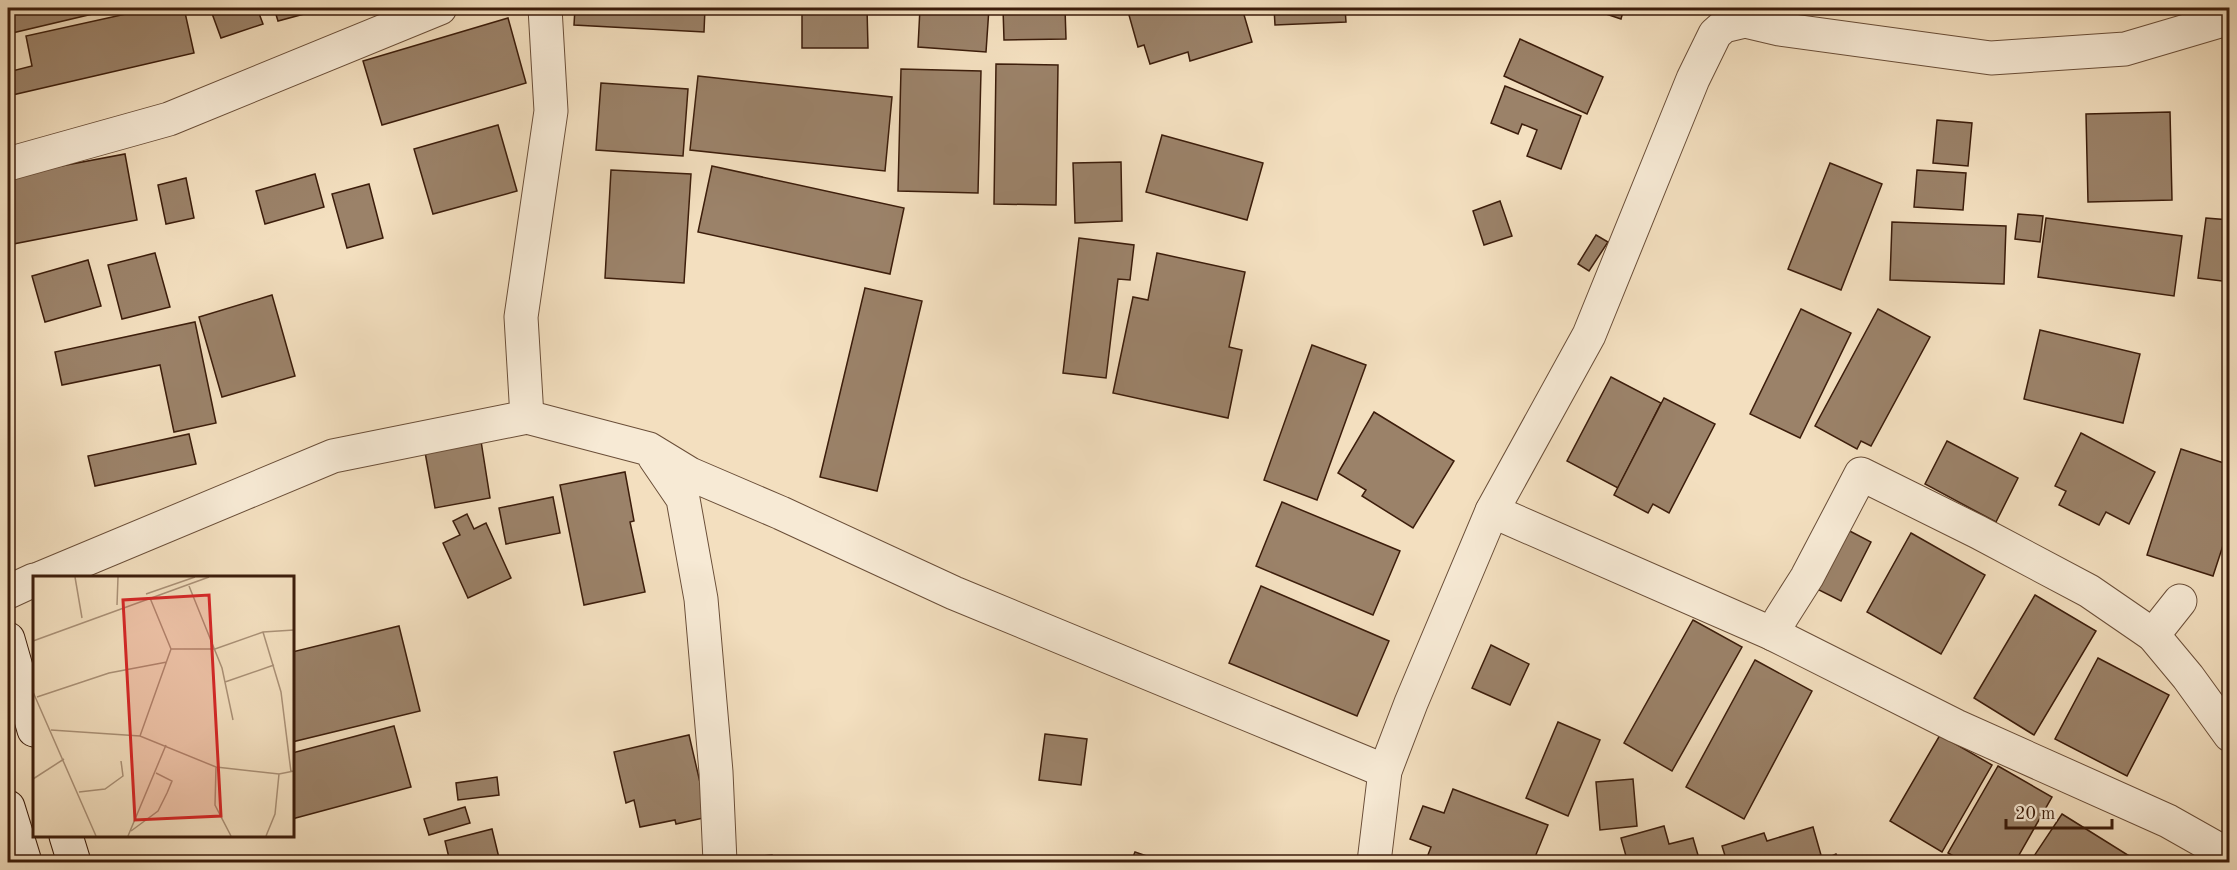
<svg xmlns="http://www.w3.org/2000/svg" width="2237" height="870" font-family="'Old Standard TT',serif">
  <rect width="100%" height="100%" fill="#f3dfbf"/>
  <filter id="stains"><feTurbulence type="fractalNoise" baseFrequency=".00333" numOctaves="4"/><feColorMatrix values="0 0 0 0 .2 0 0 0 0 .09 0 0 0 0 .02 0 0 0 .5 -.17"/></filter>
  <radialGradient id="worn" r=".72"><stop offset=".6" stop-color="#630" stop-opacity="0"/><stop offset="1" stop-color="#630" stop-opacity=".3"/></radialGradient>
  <g fill="#9b8269" stroke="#3c1d0b" stroke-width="1.5">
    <polygon points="8,8 118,8 8,34"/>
    <polygon points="153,8 184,8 194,53 8,96 8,72 32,66 26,36"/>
    <polygon points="210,8 257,8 263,24 221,38"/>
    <polygon points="274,8 318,8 319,10 278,21"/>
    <polygon points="575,8 705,8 704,32 574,25"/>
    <polygon points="802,8 867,8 868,48 802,48"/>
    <polygon points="920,8 989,8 986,52 918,47"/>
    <polygon points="1003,8 1065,8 1066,39 1004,40"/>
    <polygon points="1127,8 1242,8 1252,42 1190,61 1188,52 1150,64 1144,45 1138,47"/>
    <polygon points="1274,8 1345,8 1346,22 1275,25"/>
    <polygon points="1588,8 1624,8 1621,19"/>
    <polygon points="508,18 526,83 382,125 363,61"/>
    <polygon points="1520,39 1603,77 1587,114 1504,76"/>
    <polygon points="996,64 1058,65 1056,205 994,204"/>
    <polygon points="901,69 981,71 978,193 898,191"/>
    <polygon points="698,76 892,97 885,171 690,150"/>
    <polygon points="601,83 688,89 683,156 596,150"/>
    <polygon points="1505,86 1581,116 1561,169 1527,156 1537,130 1522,124 1518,134 1491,123"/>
    <polygon points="2170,112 2172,200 2088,202 2086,114"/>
    <polygon points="1937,120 1972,123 1968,166 1933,163"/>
    <polygon points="498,125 517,191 433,214 414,149"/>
    <polygon points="1162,135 1263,163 1247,220 1146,192"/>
    <polygon points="125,154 137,220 8,245 8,176"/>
    <polygon points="1121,162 1122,221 1075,223 1073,163"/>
    <polygon points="1830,163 1882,184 1841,290 1788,269"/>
    <polygon points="712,166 904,208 890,274 698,232"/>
    <polygon points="611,170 691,174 684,283 605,278"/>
    <polygon points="1917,170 1966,173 1963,210 1914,207"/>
    <polygon points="315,174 324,207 265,224 256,191"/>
    <polygon points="186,178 194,218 166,224 158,185"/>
    <polygon points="369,184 383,238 347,248 332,194"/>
    <polygon points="1500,201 1512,236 1484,245 1473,211"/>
    <polygon points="2018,214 2043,216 2040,242 2015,239"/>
    <polygon points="2046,218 2182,236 2174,296 2038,277"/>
    <polygon points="2206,218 2230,220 2230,282 2198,278"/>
    <polygon points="1892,222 2006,226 2004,284 1890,280"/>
    <polygon points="1596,235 1608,242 1589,271 1578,264"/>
    <polygon points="1079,238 1134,245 1130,280 1118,279 1106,378 1063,373"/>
    <polygon points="155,253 170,307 122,319 108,265"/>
    <polygon points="1157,253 1245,272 1229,347 1242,350 1228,418 1113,393 1133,297 1148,300"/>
    <polygon points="88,260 101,306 45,322 32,276"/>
    <polygon points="865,288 922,301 877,491 820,477"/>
    <polygon points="272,295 295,376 222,397 199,317"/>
    <polygon points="1801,309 1851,333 1800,438 1750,414"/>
    <polygon points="1878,309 1930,337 1871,446 1861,441 1857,449 1815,426"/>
    <polygon points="195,322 216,423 174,432 160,365 62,385 55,352"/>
    <polygon points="2040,330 2140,354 2123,423 2024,399"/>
    <polygon points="1312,345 1366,365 1317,500 1264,480"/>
    <polygon points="1611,377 1661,403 1618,488 1567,461"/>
    <polygon points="1664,398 1715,424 1669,513 1653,504 1648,513 1614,495"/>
    <polygon points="1374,412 1454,461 1413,528 1362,496 1366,490 1338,473"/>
    <polygon points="2081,433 2155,472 2129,524 2106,512 2099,525 2059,505 2066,491 2055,486"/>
    <polygon points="189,434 196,464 95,486 88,456"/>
    <polygon points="481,441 490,498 435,508 425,452"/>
    <polygon points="1947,441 2018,478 1996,522 1925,484"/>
    <polygon points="2181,449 2230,465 2230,524 2213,576 2147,555"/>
    <polygon points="625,472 634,521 630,522 645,592 584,605 560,485"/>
    <polygon points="553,497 560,533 506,544 499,508"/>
    <polygon points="1282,502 1400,551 1373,615 1256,566"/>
    <polygon points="467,514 474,529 486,523 511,578 468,598 443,543 460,535 453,521"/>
    <polygon points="1842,527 1871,542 1841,601 1813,587"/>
    <polygon points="1911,533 1985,575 1941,654 1867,612"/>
    <polygon points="1261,586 1389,641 1357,716 1229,663"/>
    <polygon points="2035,595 2096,631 2034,735 1974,698"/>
    <polygon points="1693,620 1742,647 1672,771 1624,743"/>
    <polygon points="399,626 420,711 292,742 292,652"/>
    <polygon points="1491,645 1529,664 1510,705 1472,688"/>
    <polygon points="2098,658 2169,695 2127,776 2055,739"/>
    <polygon points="1755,660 1812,691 1744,819 1686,787"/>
    <polygon points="1558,722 1600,740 1568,816 1526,798"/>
    <polygon points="394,726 411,787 292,819 292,753"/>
    <polygon points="1045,734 1087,739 1081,785 1039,780"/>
    <polygon points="689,735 708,817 676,824 675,820 640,827 634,800 626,803 614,752"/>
    <polygon points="1940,735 1992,765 1942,852 1890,821"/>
    <polygon points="1998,766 2052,797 2015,862 1964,862 1948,853"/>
    <polygon points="497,777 499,795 458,800 456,783"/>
    <polygon points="1633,779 1637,826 1600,830 1596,782"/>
    <polygon points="1453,789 1548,825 1533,862 1431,862 1426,860 1431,847 1410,839 1423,806 1444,813"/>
    <polygon points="465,807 470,823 429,835 424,819"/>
    <polygon points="2062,814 2139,862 2030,862"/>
    <polygon points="1664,826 1669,844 1693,838 1700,862 1607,862 1626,856 1621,838"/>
    <polygon points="1813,827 1821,855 1796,862 1727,862 1722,846 1764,833 1767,841"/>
    <polygon points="492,829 500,862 450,862 445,841"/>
    <polygon points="1135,852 1164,862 1131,862"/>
    <polygon points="1836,854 1840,862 1819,862"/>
    <polygon points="772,855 773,862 754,862 753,857"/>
  </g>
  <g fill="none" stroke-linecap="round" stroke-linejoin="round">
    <g stroke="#6a4e38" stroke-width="35">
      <g id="street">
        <polyline points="8,164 169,119 440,8"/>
        <polyline points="527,417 521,317 551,111 545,8"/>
        <polyline points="655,458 683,499 701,599 716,772 720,862"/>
        <polyline points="1492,511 1773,634 1956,726 2168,821 2230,856"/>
        <polyline points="41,578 333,456 527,417 649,449 690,474 781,513 954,593 1385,771"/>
        <polyline points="8,592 34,580"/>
        <polyline points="1773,634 1781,618 1807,577 1861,474 1978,532 2089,591 2153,635 2188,677 2230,735"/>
        <polyline points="2153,635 2180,601"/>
        <polyline points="1374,862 1385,771 1411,703 1492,511 1589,335 1693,79 1715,34 1724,26 1745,21 1779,29 1991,58 2125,49 2230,18"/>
      </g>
    </g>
    <g stroke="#3c1d0b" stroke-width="35">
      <g id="secondary">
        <polyline points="8,639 34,730"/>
        <polyline points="8,807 25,862"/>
        <polyline points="66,836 74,862"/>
      </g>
    </g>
    <use href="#street" stroke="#f7ead5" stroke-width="33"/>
    <use href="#secondary" stroke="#f7ead5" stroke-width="33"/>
  </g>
  <g transform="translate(33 576)">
    <rect width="261" height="261" fill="#f3dfbf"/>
    <path fill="none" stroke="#aa9177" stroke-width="1.5" d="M42,1L49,42M156,10L189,92L200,144M113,18L162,1M84,29L85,1M230,56L248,116L258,196M0,65L176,1M138,73H182L230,56L261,54M192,106L241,89M0,116L63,260M4,121L76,97L134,86M18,154L107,160L183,191L246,198L261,195M107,160L138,73L117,22M183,191L182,229L198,260M0,203L31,183M46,216L72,213L90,200L88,185M98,255L125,235L134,217L139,205L123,197M95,260L133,169M233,260L242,238L246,198"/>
    <path fill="#d62828" fill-opacity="0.15" stroke="#d62828" stroke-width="3" d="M176,19L188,240L102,244L90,24Z"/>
    <rect width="261" height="261" fill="none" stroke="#3c1d0b" stroke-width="3"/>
  </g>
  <rect width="2237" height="870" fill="none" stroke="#f3dfbf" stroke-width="30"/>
  <rect x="9" y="9" width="2219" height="852" fill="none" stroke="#3c1d0b" stroke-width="3"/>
  <rect x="15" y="15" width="2207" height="840" fill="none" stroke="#3c1d0b" stroke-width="1.5"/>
  <path d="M2006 819v9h106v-9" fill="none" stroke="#3c1d0b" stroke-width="3"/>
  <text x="2015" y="819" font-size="18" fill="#3c1d0b" stroke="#f7ead5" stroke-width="4.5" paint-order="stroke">20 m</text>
  <rect width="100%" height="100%" filter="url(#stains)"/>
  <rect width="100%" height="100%" fill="url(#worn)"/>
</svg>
